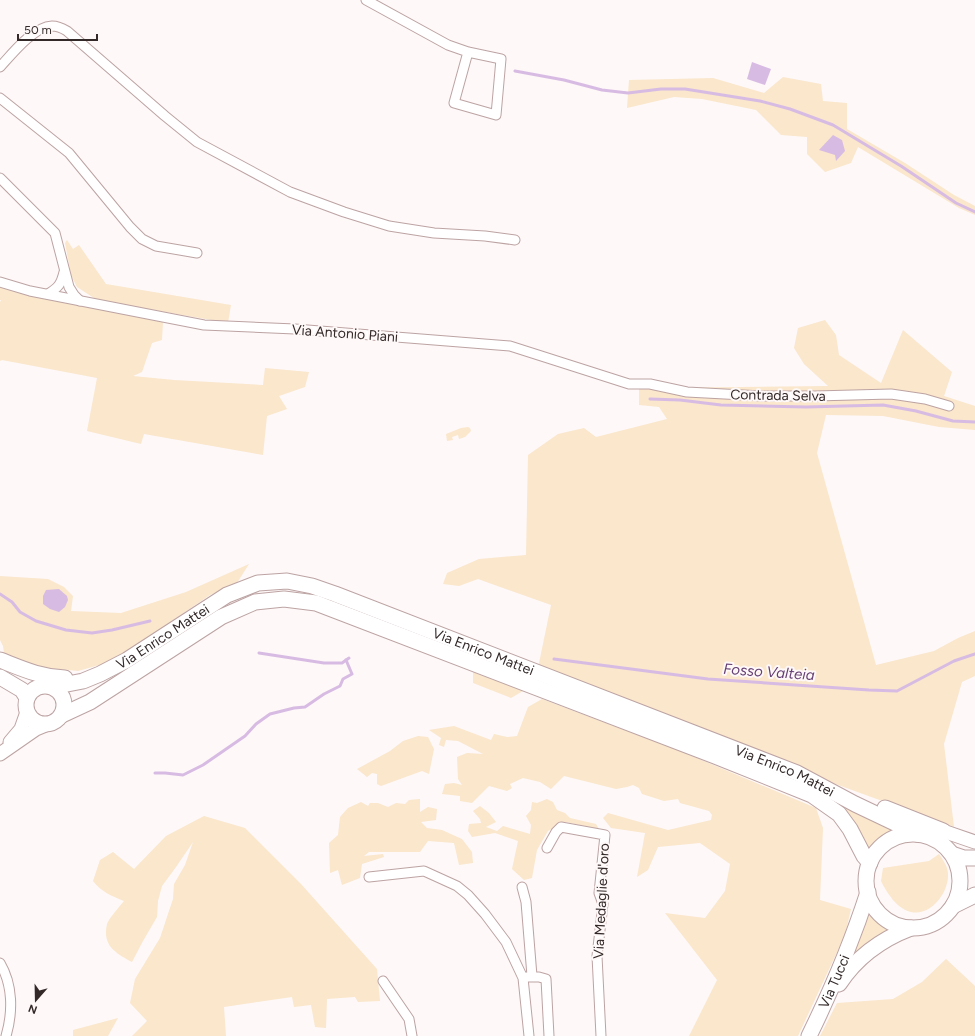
<svg xmlns="http://www.w3.org/2000/svg" width="975" height="1036" font-family="Figtree,sans-serif">
  <rect width="100%" height="100%" fill="#fef8f8"/>
  <g fill="#fae7cc">
    <polygon points="783,77 821,84 823,101 847,103 847,129 905,163 954,195 975,206 975,215 959,208 858,147 851,163 825,172 807,154 807,137 781,135 756,110 702,99 674,97 627,108 629,80 713,78 764,93"/>
    <polygon points="67,240 73,249 79,245 106,284 231,305 228,323 97,300 77,287 71,275 65,243"/>
    <polygon points="0,286 85,306 163,322 162,340 152,343 142,372 133,376 174,380 263,385 265,368 309,372 305,387 279,396 287,409 267,416 263,455 144,434 141,444 87,431 97,378 2,360 0,361 0,302 1,300 0,300"/>
    <polygon points="825,320 836,335 839,355 881,383 903,330 952,372 944,396 975,406 975,430 939,427 883,416 826,415 817,453 876,665 934,651 958,638 975,631 975,676 962,682 944,744 954,827 794,769 538,668 551,605 478,579 459,586 443,584 447,573 479,559 526,555 528,455 558,434 584,428 596,437 667,419 659,407 639,405 639,388 828,386 804,364 794,348 798,328"/>
    <polygon points="468,427 470,428 471,431 465,437 459,439 458,435 452,437 453,440 447,441 446,434 461,428"/>
    <polygon points="249,564 237,583 210,595 135,646 103,664 78,671 36,667 4,653 3,646 0,640 0,576 48,579 64,587 73,596 71,611 121,613 186,592"/>
    <polygon points="473,672 523,691 511,698 473,683"/>
    <polygon points="542,699 680,751 816,808 823,828 820,900 851,909 845,935 798,1036 689,1036 717,980 665,913 705,918 725,891 730,864 700,843 658,847 648,870 637,877 645,833 611,828 603,818 608,813 668,830 711,820 712,815 709,811 680,803 678,799 664,801 642,794 639,788 633,785 627,787 616,789 564,776 551,789 540,782 523,778 510,784 512,788 507,791 489,786 472,803 460,801 460,796 442,794 445,784 454,783 462,785 458,779 457,757 467,753 483,754 458,741 446,740 444,747 439,745 441,738 429,730 454,726 491,740 494,734 507,737 517,736 528,707"/>
    <polygon points="418,736 428,737 434,749 429,774 422,771 381,786 377,784 377,774 372,773 367,777 357,769 390,751 403,741"/>
    <path d="M823,794L894,830L880,838L869,849C863,835 856,822 846,811C839,805 830,799 823,794Z"/>
    <polygon points="420,799 420,812 428,807 437,809 436,820 421,822 427,828 442,830 462,839 472,852 473,863 459,865 454,843 428,841 420,852 369,852 364,856 383,854 384,857 362,864 360,878 342,885 338,870 330,873 329,843 338,835 340,817 348,808 361,802 368,806 370,803 378,803 388,807 396,803 405,804 409,800"/>
    <polygon points="547,799 553,802 557,810 565,813 570,818 596,824 599,829 566,822 548,831 537,850 532,878 524,880 512,869 518,841 495,833 472,837 468,831 469,824 481,823 480,819 473,811 480,806 489,813 496,822 486,827 497,831 503,826 530,834 531,825 526,816 531,810 532,802 537,803"/>
    <path d="M204,816L245,828L301,884L377,969L380,1001L358,1002L355,997L327,999L326,1028L315,1027L311,1005L294,1007L292,997L224,1007L226,1036H132L147,1021L130,1003L135,979L160,938L173,899L174,884L185,865L193,842L176,867L162,886L158,901L157,917L143,941L132,962C116,953 102,946 107,924C109,918 120,906 124,901C112,896 101,892 93,881L100,860L113,852L134,869L166,836Z"/>
    <path d="M939,854C942,858 945,863 947,868C953,887 933,917 911,912C897,909 887,893 881,881L883,868L929,861Z"/>
    <path d="M870,912C876,920 882,925 891,929L873,939L849,961Z"/>
    <polygon points="946,959 975,986 975,1036 820,1036 837,1003 893,999 922,982"/>
    <polygon points="118,1018 108,1036 73,1036 73,1030"/>
  </g>
  <g fill="#d8bbe3">
    <polygon points="752,62 771,69 765,85 747,79"/>
    <polygon points="833,135 842,140 845,151 836,161 835,155 819,150"/>
    <polygon points="59,589 67,596 68,600 65,607 59,612 50,609 43,604 43,596 46,590"/>
  </g>
  <g fill="none" stroke-linecap="round" stroke-linejoin="round">
    <g stroke="#d8bbe3" stroke-width="3">
      <polyline points="515,71 564,80 602,90 628,93 661,89 685,89 760,101 790,109 833,125 901,166 956,203 975,212"/>
      <polyline points="650,399 680,400 721,405 806,407 883,405 916,411 953,421 975,422"/>
      <polyline points="0,594 12,602 20,612 36,621 66,630 92,633 112,630 150,621"/>
      <polyline points="259,653 324,663 342,663 349,658"/>
      <polyline points="554,659 708,679 869,690 897,691 954,661 975,654"/>
      <polyline points="155,773 165,773 183,775 203,765 245,736 256,724 270,714 294,708 305,707 324,694 340,686 343,679 352,674 346,660"/>
    </g>
    <g stroke="#bda3a3" stroke-width="11">
      <g id="street">
        <polyline points="366,0 448,45 468,52 501,59 496,115 454,103 468,52"/>
        <path d="M0,67C12,54 33,27 52,26C57,26 62,28 67,31L165,116L197,142L290,192L344,212L389,226L434,233L485,236L515,240"/>
        <polyline points="0,98 69,153 130,227 142,239 156,246 197,253"/>
        <polyline points="0,178 55,233 69,287 74,295 80,301"/>
        <polyline points="0,282 30,291 204,325 295,329 510,346 629,384 650,384 687,392 762,396 815,396 891,394 925,399 949,406"/>
        <path d="M48,294C59,287 61,284 64,272"/>
        <polyline points="547,848 556,832 561,827 605,835 599,893 603,904 597,956 601,1036"/>
        <polyline points="369,877 424,871 457,886 468,895 485,914 506,942 523,978 529,1036"/>
        <polyline points="522,887 526,902 532,976"/>
        <path d="M0,963C13,985 13,1012 6,1036"/>
        <polyline points="527,977 539,977 546,979 549,1036"/>
        <polyline points="383,981 409,1019 412,1036"/>
      </g>
    </g>
    <g stroke="#bda3a3" stroke-width="15">
      <g id="secondary">
        <polyline points="10,742 21,729 27,712"/>
        <polyline points="0,754 36,729 48,724"/>
        <polyline points="943,831 975,842"/>
      </g>
    </g>
    <g stroke="#bda3a3" stroke-width="17">
      <g id="primary">
        <path d="M0,660C23,669 40,677 65,678"/>
        <polyline points="0,677 22,690 27,698"/>
        <circle cx="45" cy="705" r="19"/>
        <path id="s1" d="M52,687L83,681L100,674L127,660L227,595L258,583L287,581L312,586L335,594L797,773L855,804L918,834"/>
        <polyline points="62,715 90,702 221,617 255,602 284,599 316,603 715,756 812,795 839,814 850,829 864,856 870,863"/>
        <polyline points="885,808 943,831"/>
        <circle cx="913" cy="881" r="47"/>
        <polyline points="952,854 964,858 975,858"/>
        <polyline points="953,906 975,895"/>
        <path d="M839,984C856,958 882,939 911,928"/>
        <path id="s2" d="M809,1036C832,989 852,942 868,892"/>
      </g>
    </g>
    <use href="#street" stroke="#fff" stroke-width="9"/>
    <use href="#secondary" stroke="#fff" stroke-width="13"/>
    <use href="#primary" stroke="#fff" stroke-width="15"/>
  </g>
  <g text-anchor="middle" stroke-width="4" stroke-linejoin="round" paint-order="stroke">
    <g font-size="14" fill="#332929" stroke="#fef8f8">
      <text transform="translate(345 333) rotate(4)" y="5">Via Antonio Piani</text>
      <text transform="translate(778 395) rotate(1)" y="5">Contrada Selva</text>
      <text dy="5" stroke="none"><textPath href="#s1" startOffset="123">Via Enrico Mattei</textPath></text>
      <text dy="5" stroke="none"><textPath href="#s1" startOffset="471">Via Enrico Mattei</textPath></text>
      <text dy="5" stroke="none"><textPath href="#s1" startOffset="795">Via Enrico Mattei</textPath></text>
      <text transform="translate(601 901) rotate(-87)" y="5">Via Medaglie d'oro</text>
      <text dy="5" stroke="none"><textPath href="#s2" startOffset="60">Via Tucci</textPath></text>
    </g>
    <g font-size="15" font-style="italic" fill="#654074" stroke="#fef8f8">
      <text transform="translate(769 672) rotate(4)" y="5">Fosso Valteia</text>
    </g>
  </g>
  <g transform="translate(36 1000) rotate(200)" stroke="#fef8f8" stroke-width="3" paint-order="stroke">
  <path d="M0-3L7 15L0 10L-7 15Z" fill="#332929"/>
  <text y="-6" font-size="11" font-weight="bold" text-anchor="middle" fill="#332929">N</text>
  </g>
  <path d="M18 34v6h79v-6" fill="none" stroke="#332929" stroke-width="2"/>
  <text x="24" y="34" font-size="12" fill="#332929" stroke="#fef8f8" stroke-width="3" paint-order="stroke">50 m</text>
</svg>
